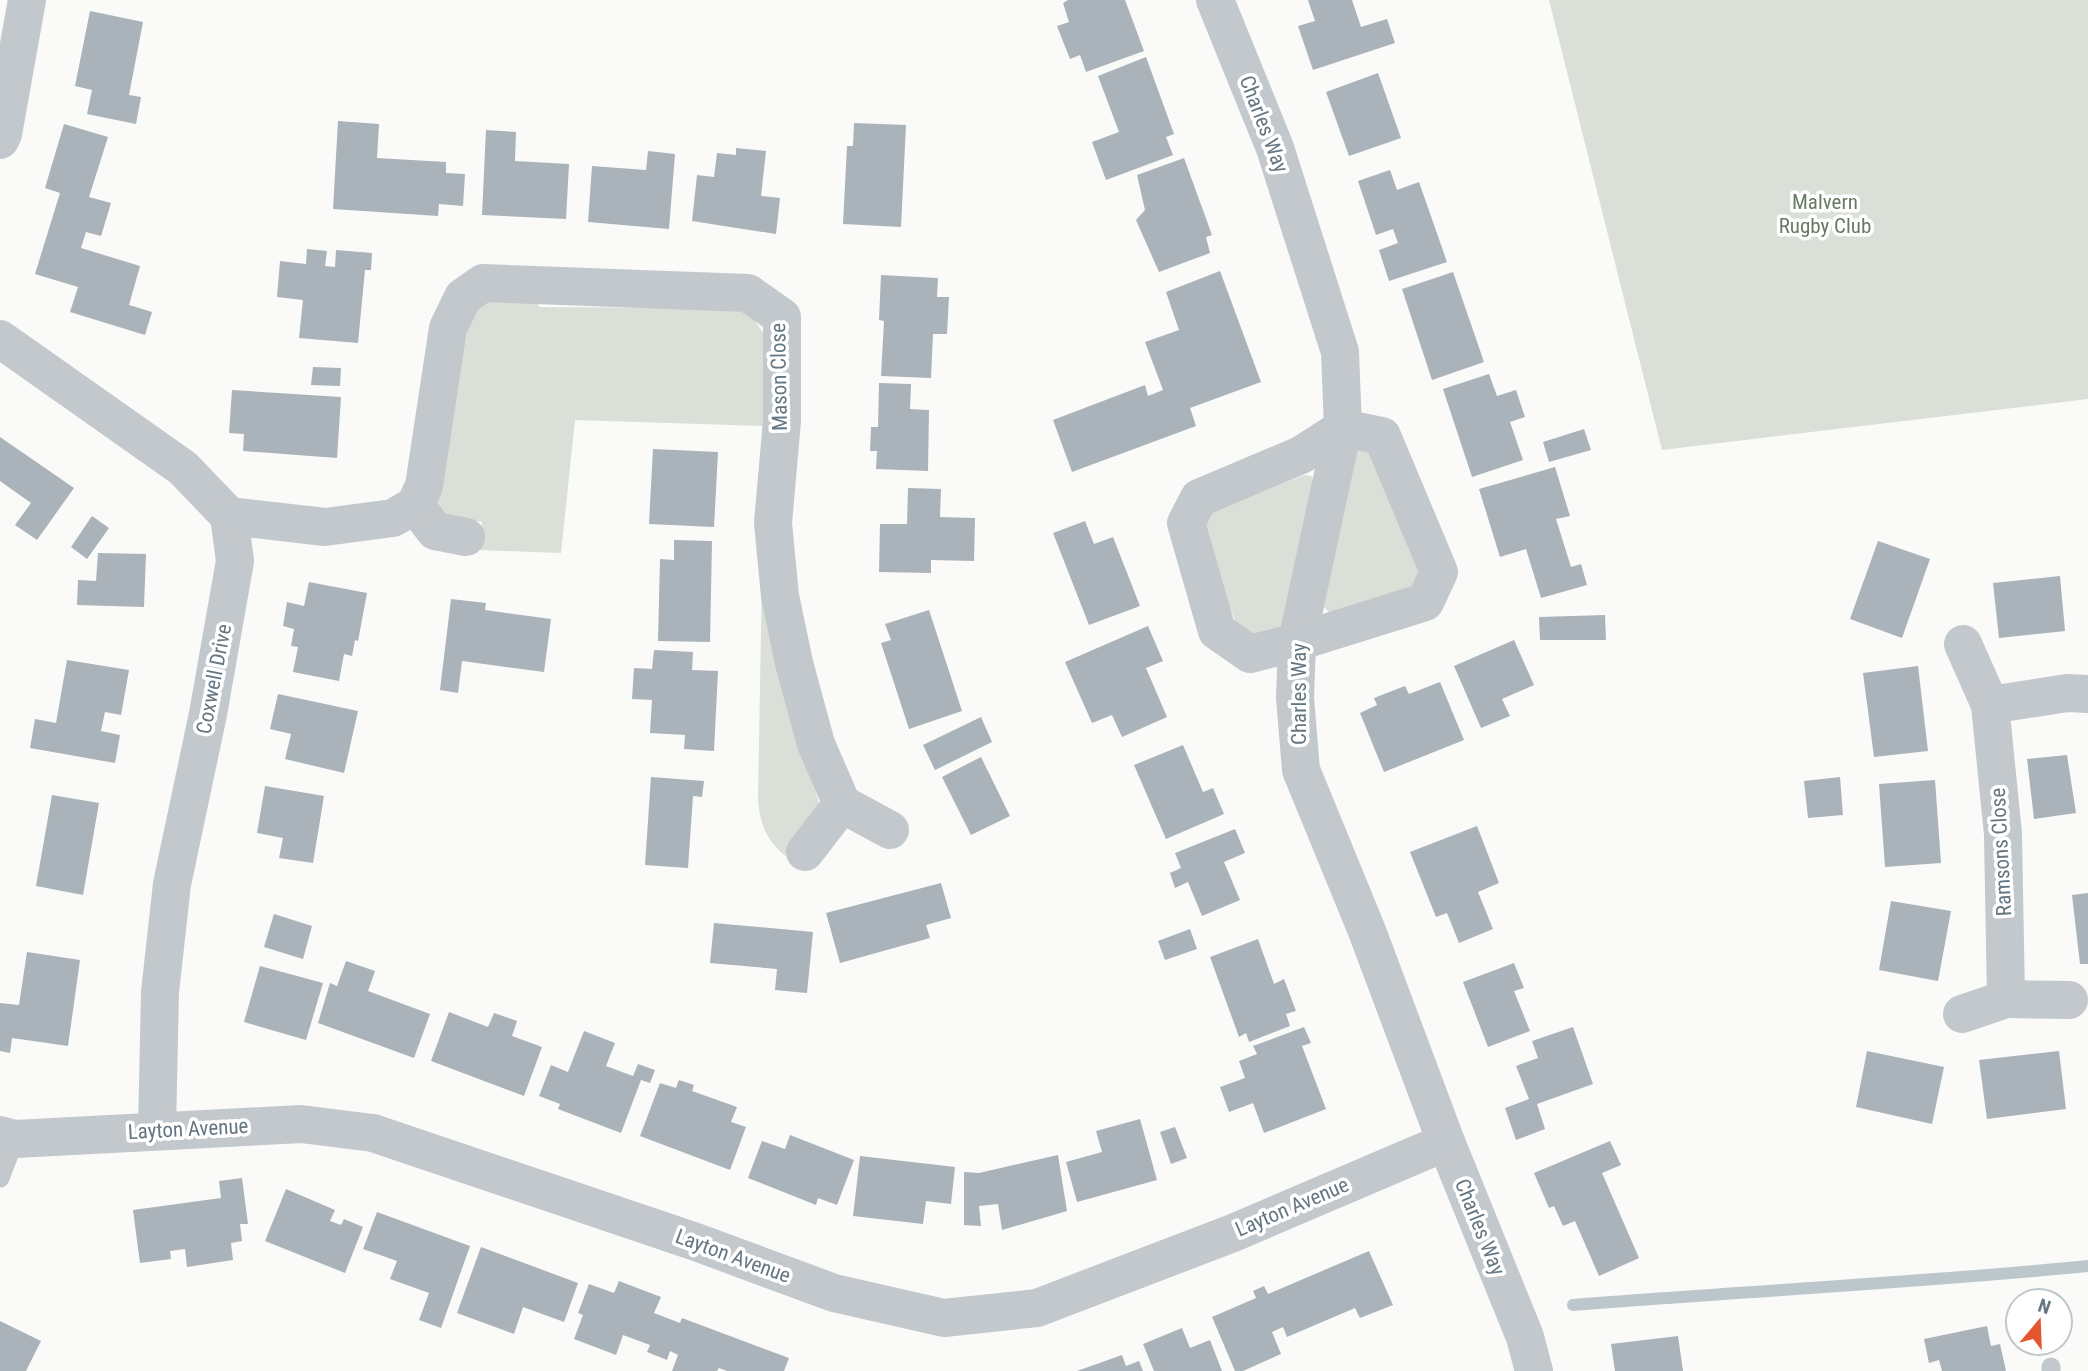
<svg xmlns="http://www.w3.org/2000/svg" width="2088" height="1371" font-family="'Roboto Condensed',sans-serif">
  <rect width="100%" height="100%" fill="#fafaf8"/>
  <g fill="#dadfd7">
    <polygon points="1549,0 2088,0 2088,399 1662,450"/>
    <polygon points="536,297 539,307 690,308 732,305 752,316 763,333 763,426 575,420 561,553 479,550 482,522 444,516 437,505 458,329 474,301"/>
    <polygon points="1369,448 1421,577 1418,588 1334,617 1323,606 1354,449"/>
    <polygon points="1305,475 1311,476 1315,483 1286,619 1278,631 1247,635 1236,623 1201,536 1206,513"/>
    <path d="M762,575L783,676L819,803L803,834L785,856C766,839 761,826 758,801Z"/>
  </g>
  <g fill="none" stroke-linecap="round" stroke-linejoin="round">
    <path stroke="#bbc7cb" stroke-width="12" d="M1573,1305C1745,1291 1917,1283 2088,1266"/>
  </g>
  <g fill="#aab3b9">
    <polygon points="1068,0 1125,0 1144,51 1086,72 1080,55 1070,59 1057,26 1069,22 1063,3"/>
    <polygon points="1308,0 1352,0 1361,27 1387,19 1395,43 1313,70 1298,26 1315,21"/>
    <polygon points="90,11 143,22 129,95 141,97 136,124 87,114 92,90 75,86"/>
    <polygon points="1146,57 1174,134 1166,137 1173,155 1106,180 1092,142 1119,132 1098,76"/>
    <polygon points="1378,73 1401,138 1349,156 1326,92"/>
    <polygon points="338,121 379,124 377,158 446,162 446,173 465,174 463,206 439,204 438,216 333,209"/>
    <polygon points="854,123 906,125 901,227 843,224 847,146 853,146"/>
    <polygon points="64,124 108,137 89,197 111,203 101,236 86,232 81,248 140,266 129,305 152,312 145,335 70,312 78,287 35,274 60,193 45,188"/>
    <polygon points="486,130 516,132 515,161 569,164 566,219 482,215"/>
    <polygon points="736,148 766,151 761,196 780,198 776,234 692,221 697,175 714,177 717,153 736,155"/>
    <polygon points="648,151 675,154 669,229 588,222 592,166 646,170"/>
    <polygon points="1184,158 1212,235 1206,237 1210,253 1159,272 1136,220 1145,210 1137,175"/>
    <polygon points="1390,170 1397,190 1419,182 1447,262 1389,281 1379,250 1398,243 1393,229 1376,235 1358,181"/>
    <polygon points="307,249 327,251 325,266 335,267 336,250 372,253 371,270 365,270 358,343 299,338 303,300 277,297 280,261 306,264"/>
    <polygon points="1220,271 1261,382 1190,408 1196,426 1072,472 1053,420 1145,385 1148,396 1163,390 1145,342 1179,330 1166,292"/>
    <polygon points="1453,272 1484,362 1432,380 1402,289"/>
    <polygon points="881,275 938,278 937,297 949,297 947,334 933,334 931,378 881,376 884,321 879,320"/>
    <polygon points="313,367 341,368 340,386 311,385"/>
    <polygon points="1489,374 1497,396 1516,390 1525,417 1510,422 1523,460 1472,477 1443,389"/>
    <polygon points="879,383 911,384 910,409 929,410 928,471 876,469 877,451 870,451 871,427 878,427"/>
    <polygon points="232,390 341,397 337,458 243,451 244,434 229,433"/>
    <polygon points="1584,429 1591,450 1549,462 1543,442"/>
    <polygon points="0,437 74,488 37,540 15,525 31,503 0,481"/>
    <polygon points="653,449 718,452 714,527 649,524"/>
    <polygon points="1555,467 1570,516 1556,519 1571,567 1581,564 1587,585 1541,598 1526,549 1500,557 1479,489"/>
    <polygon points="908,488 941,489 940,517 975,518 974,561 931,560 931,573 879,572 880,524 907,524"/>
    <polygon points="92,516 109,528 87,559 71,547"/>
    <polygon points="1085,521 1094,544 1113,537 1140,606 1089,625 1053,533"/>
    <polygon points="674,540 712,541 710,642 658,641 660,559 674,560"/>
    <polygon points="1878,541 1930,559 1902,638 1850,619"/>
    <polygon points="98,553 146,554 144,607 77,605 78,580 96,581"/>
    <polygon points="2060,576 2065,631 1999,638 1993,583"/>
    <polygon points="309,582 367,593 358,641 355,640 352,656 344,654 339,681 293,672 298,647 291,646 294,629 283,626 287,602 304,606"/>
    <polygon points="451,599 486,603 485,610 551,619 544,672 462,661 458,693 440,690"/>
    <polygon points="929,610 962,711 909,729 881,643 891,640 885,624"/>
    <polygon points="1605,615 1606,640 1540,640 1539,617"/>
    <polygon points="1148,626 1163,661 1146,668 1167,717 1122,737 1112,715 1092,723 1065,662"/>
    <polygon points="1514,640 1534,685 1502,699 1510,716 1481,728 1454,666"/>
    <polygon points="654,650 693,652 692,670 718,671 714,751 684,749 685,735 650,733 652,700 632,699 634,668 652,669"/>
    <polygon points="67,660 129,670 121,715 105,712 101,731 120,735 115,763 30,748 35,719 56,723"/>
    <polygon points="1918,666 1928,751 1874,757 1863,673"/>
    <polygon points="1440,682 1464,740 1384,772 1360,713 1377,705 1374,698 1405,686 1409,694"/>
    <polygon points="278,694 358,711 344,773 285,759 291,734 270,729"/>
    <polygon points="981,717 992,742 935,770 923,745"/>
    <polygon points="1183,745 1203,792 1213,788 1224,814 1166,839 1134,765"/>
    <polygon points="2067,755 2076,813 2034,819 2027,759"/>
    <polygon points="981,757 1010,816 971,835 942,777"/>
    <polygon points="651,777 704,781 702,797 693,796 688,868 645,865"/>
    <polygon points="1840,777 1843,815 1808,818 1804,781"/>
    <polygon points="1935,780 1941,863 1885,867 1879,784"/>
    <polygon points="265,786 324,796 313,863 279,858 283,838 257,833"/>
    <polygon points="52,795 99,803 83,895 36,886"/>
    <polygon points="1477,826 1499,883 1478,892 1493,929 1459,943 1447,913 1436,917 1410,852"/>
    <polygon points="1235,829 1245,853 1224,862 1240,900 1202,916 1188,882 1175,888 1170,873 1181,868 1175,853"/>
    <polygon points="941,883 951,918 926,925 930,938 840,963 826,913"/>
    <polygon points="2088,893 2088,964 2080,964 2072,895"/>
    <polygon points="1891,901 1951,911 1938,981 1879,970"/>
    <polygon points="274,914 312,926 303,959 264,947"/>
    <polygon points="714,923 813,932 807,993 775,990 777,969 710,963"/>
    <polygon points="1190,929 1197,949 1165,960 1158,941"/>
    <polygon points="1258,939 1274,984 1284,979 1296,1011 1286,1014 1290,1026 1249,1042 1246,1033 1239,1037 1210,957"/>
    <polygon points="27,952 80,960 68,1046 12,1038 10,1053 0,1051 0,1003 19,1005"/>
    <polygon points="346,961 375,971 368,991 430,1014 414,1058 318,1023 330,983 337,986"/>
    <polygon points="1514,963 1524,988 1514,991 1530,1031 1488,1047 1463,982"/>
    <polygon points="260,966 323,983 306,1040 244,1022"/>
    <polygon points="449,1012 488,1027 494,1013 517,1021 512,1036 542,1047 524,1096 431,1061"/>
    <polygon points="1304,1027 1311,1043 1302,1046 1326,1109 1264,1133 1253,1103 1229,1112 1220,1087 1245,1078 1239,1061 1257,1054 1253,1046"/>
    <polygon points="1573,1027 1593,1084 1537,1104 1545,1129 1516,1140 1505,1108 1529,1099 1516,1066 1538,1058 1532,1041"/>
    <polygon points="584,1031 615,1043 606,1066 633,1076 638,1064 655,1070 650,1083 641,1080 621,1133 558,1109 560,1104 539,1096 551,1065 568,1072"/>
    <polygon points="1867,1051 1944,1067 1932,1124 1856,1107"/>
    <polygon points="2059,1051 2066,1109 1987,1119 1979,1060"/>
    <polygon points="679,1080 694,1085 692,1091 737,1107 731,1122 746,1127 730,1170 640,1136 660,1083 676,1088"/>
    <polygon points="1140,1119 1157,1180 1077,1202 1066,1162 1102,1152 1096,1131"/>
    <polygon points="1175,1127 1187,1158 1171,1164 1160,1132"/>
    <polygon points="790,1135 854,1160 837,1205 818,1198 816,1205 748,1178 762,1141 785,1149"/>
    <polygon points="1610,1141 1621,1165 1602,1173 1639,1258 1599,1276 1575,1221 1563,1226 1554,1206 1549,1208 1534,1173"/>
    <polygon points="1058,1155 1067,1211 1002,1230 998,1204 979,1206 981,1226 964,1225 964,1172 979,1173"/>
    <polygon points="860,1156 955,1167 951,1204 926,1201 923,1224 853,1216"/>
    <polygon points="242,1178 248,1224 240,1224 242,1241 231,1243 233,1260 187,1267 185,1249 170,1251 171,1259 140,1263 133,1210 221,1198 219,1181"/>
    <polygon points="286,1189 335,1210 330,1221 341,1225 344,1219 363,1227 345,1273 265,1241"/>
    <polygon points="377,1212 470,1246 441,1328 419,1320 429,1293 390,1279 397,1261 363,1249"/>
    <polygon points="481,1247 578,1283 564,1322 523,1307 514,1334 457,1313"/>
    <polygon points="1369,1251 1393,1305 1360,1318 1355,1308 1287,1337 1283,1327 1272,1332 1281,1354 1243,1371 1235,1371 1212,1317 1256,1298 1253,1291 1264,1286 1268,1294"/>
    <polygon points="619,1281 661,1297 654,1313 680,1323 682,1318 789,1358 784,1371 727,1371 719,1368 717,1371 672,1371 678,1355 670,1351 667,1360 647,1352 650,1345 623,1335 616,1355 574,1339 583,1315 578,1313 589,1284 614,1293"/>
    <polygon points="0,1321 41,1341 26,1371 0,1371"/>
    <polygon points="1987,1326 1991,1346 2000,1344 2006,1371 1942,1371 1939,1360 1929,1363 1924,1339"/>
    <polygon points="1182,1328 1190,1348 1210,1340 1222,1371 1154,1371 1143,1344"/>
    <polygon points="1678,1336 1683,1371 1615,1371 1611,1344"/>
    <polygon points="1122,1355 1126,1366 1139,1361 1143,1371 1077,1371"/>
  </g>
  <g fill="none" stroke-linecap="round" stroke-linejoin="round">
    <g stroke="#c3c8cc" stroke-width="19">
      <polyline points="0,1178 15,1139"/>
      <polyline points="2051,1367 2051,1371"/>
    </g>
    <g stroke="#c3c8cc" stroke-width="38">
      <polyline points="1215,0 1275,148 1340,352 1343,428 1297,642 1295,698 1301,770 1367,931 1446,1142 1525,1337 1534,1371"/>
      <polyline points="0,140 3,134 27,0"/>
      <polyline points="0,339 183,468 229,516 235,561 208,714 172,884 160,992 157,1130"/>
      <polygon points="1343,428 1382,436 1439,572 1425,602 1297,642 1250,654 1217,631 1186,523 1199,498 1301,455"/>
      <polyline points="415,505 435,531 466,537"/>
      <polyline points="229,516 325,527 393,518 415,505 424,486 448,328 463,297 483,283 748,293 782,317 782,421 773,523 780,596 794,663 816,744 842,804 805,852"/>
      <polyline points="1963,644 1990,705"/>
      <polyline points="842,804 890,830"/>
      <polyline points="2006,999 2069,1000"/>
      <polyline points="1962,1014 2006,999 2003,834 1990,705 2067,693 2088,694"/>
      <polyline points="0,1135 15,1139 301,1124 373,1133 696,1242 834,1293 944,1318 1037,1308 1233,1233 1446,1142"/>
    </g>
  </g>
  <g text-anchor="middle" stroke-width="7" stroke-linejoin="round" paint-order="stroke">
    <g font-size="21" fill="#657683" stroke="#fff">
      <text transform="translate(1264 124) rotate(69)" y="7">Charles Way</text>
      <text transform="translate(779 377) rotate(-91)" y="7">Mason Close</text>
      <text transform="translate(214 679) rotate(-79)" y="7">Coxwell Drive</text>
      <text transform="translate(1299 694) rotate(-90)" y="7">Charles Way</text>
      <text transform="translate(2001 852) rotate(-93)" y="7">Ramsons Close</text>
      <text transform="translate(188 1129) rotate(-3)" y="7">Layton Avenue</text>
      <text transform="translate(1292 1207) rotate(-23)" y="7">Layton Avenue</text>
      <text transform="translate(1480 1227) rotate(68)" y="7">Charles Way</text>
      <text transform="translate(733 1256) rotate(20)" y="7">Layton Avenue</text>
    </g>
    <g font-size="21" fill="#687a64" stroke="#fff">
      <text x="1825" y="209">Malvern<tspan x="1825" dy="24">Rugby Club</tspan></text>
    </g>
  </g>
  <g transform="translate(2039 1322) rotate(19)"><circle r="33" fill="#ffffff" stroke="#c1c8cd" stroke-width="2"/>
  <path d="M0-5L12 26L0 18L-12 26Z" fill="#e4572e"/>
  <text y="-10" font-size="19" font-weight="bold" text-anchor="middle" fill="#657683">N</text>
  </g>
</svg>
